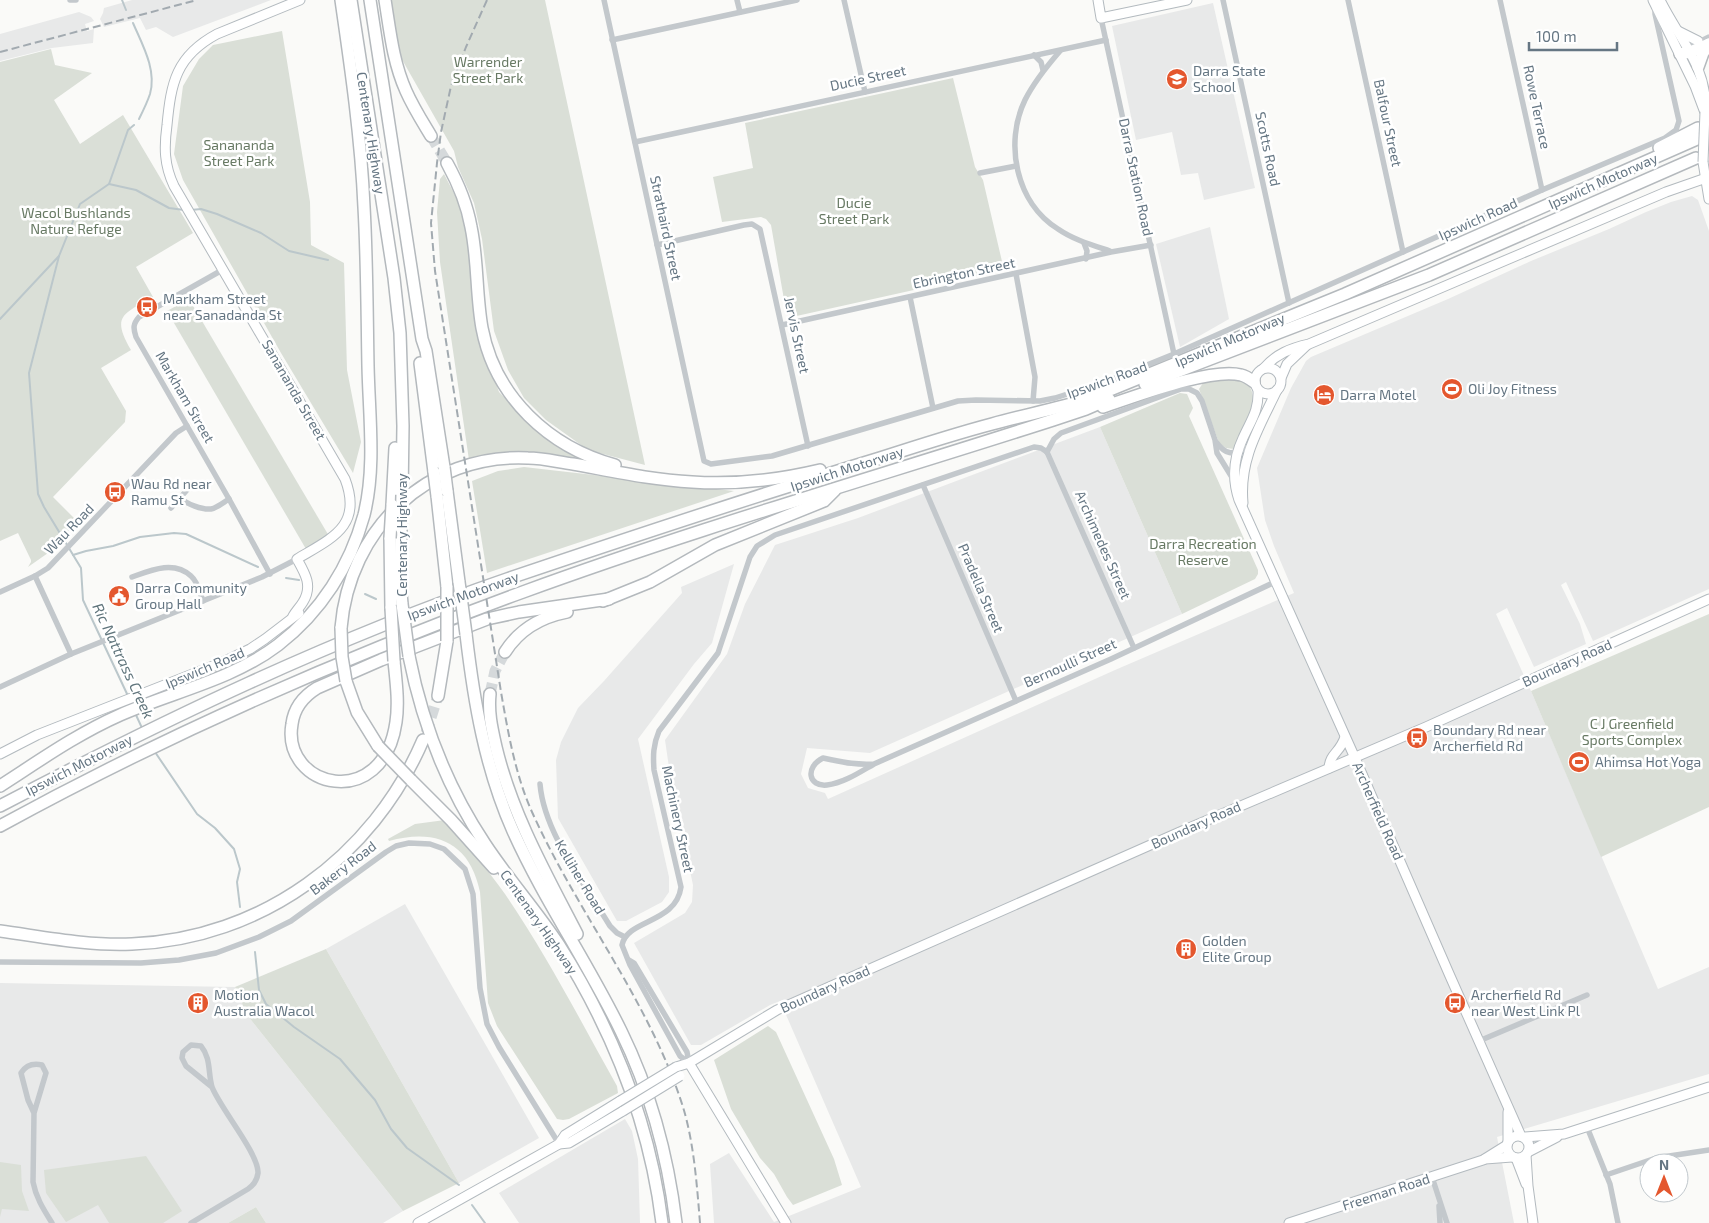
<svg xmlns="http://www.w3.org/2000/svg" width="1709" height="1223" font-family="'Exo 2',sans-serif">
  <rect width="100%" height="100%" fill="#fafaf8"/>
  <g fill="#e8e9e9">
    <polygon points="132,0 271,0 173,37 156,27 146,30 140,18 104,27 100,19 103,13 104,8"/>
    <polygon points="1213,3 1255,188 1204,200 1198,173 1181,175 1172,132 1136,140 1112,26"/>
    <polygon points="79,12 91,17 94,21 85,24 87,31 94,29 93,43 52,48 0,61 0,34"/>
    <polygon points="1692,196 1698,200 1709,231 1709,589 1593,641 1566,582 1561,585 1580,624 1586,644 1534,667 1507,608 1496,614 1531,691 1658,989 1709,967 1709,1074 1497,1137 1514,1223 714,1223 710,1164 729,1153 774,1222 861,1187 780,1001 770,1005 701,1045 691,1045 634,943 685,913 692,902 693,885 671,781 665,740 727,654 745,604 775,545 858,518 1100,427 1182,614 870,753 807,748 801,774 808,788 825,793 828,799 1115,670 1294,593 1274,546 1265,520 1257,468 1291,388 1306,361 1311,357 1448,299 1531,261 1609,229 1646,212 1671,202"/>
    <polygon points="1210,227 1229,319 1180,347 1156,244"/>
    <polygon points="734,564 712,643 694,664 638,739 669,877 669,892 662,902 626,921 617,921 558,818 556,760 561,742 578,708 604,681 682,593 681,587"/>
    <polygon points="405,904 539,1138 459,1183 326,949"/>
    <polygon points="0,983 235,987 247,1015 403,1211 383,1223 266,1223 256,1207 228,1223 0,1223"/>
    <polygon points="625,1119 632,1131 638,1159 640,1223 519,1223 499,1193"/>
  </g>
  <g fill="#dadfd7">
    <polygon points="388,0 545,0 645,465 588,450 546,420 524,398 508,370 494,331 482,239 474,203 458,167 454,151 400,56"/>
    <polygon points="282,31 310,202 311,245 344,263 347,370 361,442 353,473 281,353 183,180 174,154 183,86 199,59 213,45"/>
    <path d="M51,49L55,65L92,73L54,100L80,144L123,115L193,233L136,267L153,297C123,314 111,316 131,350L101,368L126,411L125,422L53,497L78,522L48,553L28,567L31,562V560L18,533L0,541V62Z"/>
    <polygon points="953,78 975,167 983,180 1004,270 792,317 786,311 771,225 766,219 761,217 722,222 713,177 753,168 745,123"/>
    <polygon points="444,174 458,201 467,235 475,309 485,353 499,392 529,422 577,458 534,454 469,460 440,262 437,212 440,179"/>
    <polygon points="189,299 329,536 306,549 167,311"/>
    <path d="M1230,379C1233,379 1238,379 1242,381C1267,390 1241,434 1234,449L1226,448L1219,443L1199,389L1203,383Z"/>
    <polygon points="1180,393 1187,394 1193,408 1189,416 1258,570 1258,574 1255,579 1182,614 1100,427"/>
    <polygon points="524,467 734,491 487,573 472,481 498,471"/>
    <polygon points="1709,614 1709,807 1601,857 1531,691"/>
    <path d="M445,820C465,845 487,868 505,894C547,955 581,1022 617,1086L618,1093L569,1119L563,1120L557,1119L497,1026L488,1003L480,892C470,842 435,828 389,841L388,839L415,824Z"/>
    <polygon points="326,949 459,1183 403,1211 247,1015 235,987"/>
    <polygon points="768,1026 776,1032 834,1159 842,1185 793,1205 787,1197 774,1174 760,1158 731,1109 714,1060"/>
    <polygon points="146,1156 182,1211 163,1223 109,1223 98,1205 66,1222 46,1193 44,1170"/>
    <polygon points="0,1162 21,1165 22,1191 29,1211 2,1209 0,1217"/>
    <polygon points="256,1207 266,1223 228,1223"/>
  </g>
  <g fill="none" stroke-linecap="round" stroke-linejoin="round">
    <g stroke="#bbc7cb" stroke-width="2">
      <polyline points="122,0 126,10"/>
      <path d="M133,23C142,44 157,70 150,94C147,103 143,111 139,119"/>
      <polyline points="109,184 136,190 169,208 184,210"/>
      <polyline points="191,210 201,209 217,214 261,233 289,251 328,260"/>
      <polyline points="59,256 29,373 38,494 44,507 81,568 83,600 128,696"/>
      <polyline points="0,319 59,256 80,204 109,184 128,130 134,125"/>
      <polyline points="73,555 86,551 113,546 140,537 174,533 186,534 258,567"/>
      <polyline points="286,578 299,580"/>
      <polyline points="365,594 376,599"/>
      <polyline points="136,715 142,728"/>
      <polyline points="155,752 197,814 215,828 234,849 240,869 237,882 240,907"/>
      <polyline points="255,952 259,990 266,1004 294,1027 340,1059 375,1100 391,1129 407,1148 459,1185"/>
      <polyline points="472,1205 485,1223"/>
    </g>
    <g stroke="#d5d9db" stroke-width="11" stroke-dasharray="11 5.5" stroke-linecap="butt">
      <polyline points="431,136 447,163"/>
      <polyline points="490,694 495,671 505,652"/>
      <polyline points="426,733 438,696"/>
    </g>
    <g stroke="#b3babf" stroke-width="11">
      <g id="secondary">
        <polyline points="1098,0 1101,18 1187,0"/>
        <polyline points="1653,0 1695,86 1704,110"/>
        <path d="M1660,0C1678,37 1709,69 1705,112"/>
        <polyline points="1678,31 1698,41"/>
        <polyline points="1703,162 1709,199"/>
        <circle cx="1268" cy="381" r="13"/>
        <path d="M1264,368C1276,354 1291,348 1309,344L1666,192L1709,177"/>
        <polyline points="1281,378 1287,364 1307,345"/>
        <path d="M1258,390C1259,411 1251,420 1243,438C1233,459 1232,479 1239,500L1355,758L1450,976L1521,1136"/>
        <path d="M1243,503C1239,459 1259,428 1277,390"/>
        <path d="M293,616C296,611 300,607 303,602C313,586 305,573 297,559C332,538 363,526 345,479L174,186C164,165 164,147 167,125C171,83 176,56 217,34L300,0"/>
        <polyline points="0,754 37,735 223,662 250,649 265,639 299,613"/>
        <path d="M1329,768C1330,753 1340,753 1345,737"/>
        <polyline points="689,1063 786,1223"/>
        <polyline points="676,1067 689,1063 777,1010 1182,831 1426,727 1709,599"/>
        <circle cx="1518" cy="1147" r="11"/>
        <polyline points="1525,1137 1564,1134 1709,1087"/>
        <polyline points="1508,1142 1508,1112"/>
        <polyline points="559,1144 565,1135 620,1101"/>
        <polyline points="1528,1152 1557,1137"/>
        <polyline points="1526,1155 1528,1186 1533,1223"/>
        <polyline points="1516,1158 1526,1184"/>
        <polyline points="1485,1159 1512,1157"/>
        <polyline points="418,1223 559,1144 569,1143 623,1111"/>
        <polyline points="1289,1223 1483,1160 1507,1145"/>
      </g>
    </g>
    <g stroke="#b4b9bd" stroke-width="14">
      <g id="highway">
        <polyline points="351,0 394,278 400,333 403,426 402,495"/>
        <polyline points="370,0 422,339 426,351 444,467"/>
        <path d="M385,0C390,31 393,62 406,91C413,107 422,121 431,136"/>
        <polyline points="1680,54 1690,52 1709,44"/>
        <polyline points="1698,67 1703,53 1709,44"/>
        <polyline points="1659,148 1698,128"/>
        <path d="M447,163C458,183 467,204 471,227C478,260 476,295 482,328C495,397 549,447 615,465"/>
        <polyline points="420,363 434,472"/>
        <polyline points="1145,384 1429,275 1696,158"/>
        <path d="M1103,407C1134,397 1211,367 1241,375C1246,376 1250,379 1254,382"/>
        <polyline points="447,491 459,582"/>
        <polyline points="437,496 447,587"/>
        <polyline points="392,505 395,448"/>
        <polyline points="401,528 400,582 402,604"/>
        <polyline points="390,538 391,608"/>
        <polyline points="603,601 650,582 715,545 824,501 835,490"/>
        <path d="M341,628C349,530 427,453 528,458C543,458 558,462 573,464C612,471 652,480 692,482C735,485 778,480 820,470"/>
        <path d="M466,634C474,702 485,768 513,831C544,900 588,963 621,1031C650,1090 668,1157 676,1223"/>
        <path d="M505,652C519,630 541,617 567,612"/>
        <path d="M409,656C422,722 447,787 485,844C508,879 536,910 559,945C612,1029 650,1124 662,1223"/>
        <path d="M394,661C396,681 399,702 396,722C383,813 281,788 292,724C294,708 304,696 317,688L381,660L487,619L519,612L609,599"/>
        <polyline points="346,681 357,712 378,746"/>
        <path d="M490,694C488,713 492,729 496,747C512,814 546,874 577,934"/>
        <polyline points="438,696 447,641"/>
        <polyline points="411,780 451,820 494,868"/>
        <path d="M0,786C39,761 77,734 120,715C172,692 232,680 278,645C321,612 350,566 364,515C376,467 369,415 368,366C367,313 367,260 364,207C361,138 351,69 341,0"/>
        <path d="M0,806C164,720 332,639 507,579C631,537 755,496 880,458C917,446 954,434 992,424C1024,415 1056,409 1088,399L1345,294L1697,139"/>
        <path d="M0,826C168,734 344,657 523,592C698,528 876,477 1053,420L1086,409L1109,399"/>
        <path d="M0,931C44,937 88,946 132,944C261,939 373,857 423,740"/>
      </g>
    </g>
    <g stroke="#c3c8cc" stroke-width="5.5">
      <polyline points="70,0 76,0"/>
      <polyline points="604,0 704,461 711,464 772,456 958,401 976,400 1040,401 1055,398 1105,382 1174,354 1542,190 1665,138 1676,130 1679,121 1655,14 1655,7"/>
      <polyline points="737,0 740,12"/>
      <polyline points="844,0 865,92"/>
      <polyline points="1223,0 1289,303"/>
      <polyline points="1348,0 1403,252"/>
      <polyline points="1500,0 1542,190"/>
      <polyline points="1101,18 1174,354"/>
      <polyline points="612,40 797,0"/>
      <polyline points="1685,49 1709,37"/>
      <path d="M1060,51C1047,66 1034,82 1025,100C1004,143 1016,203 1058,229C1074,240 1092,245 1110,251"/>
      <polyline points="1034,55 1041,62 1043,70"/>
      <polyline points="635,142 1106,40"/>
      <polyline points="980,173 1016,166"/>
      <polyline points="1084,243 1087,251 1086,259"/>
      <polyline points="657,245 744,225 752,224 760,229 808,446"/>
      <path d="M224,269L139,317C133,324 133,328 136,337L229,499L270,574"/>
      <polyline points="1016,274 1035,377 1033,401"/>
      <polyline points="910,297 933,408"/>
      <polyline points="782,325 1111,252 1151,245"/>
      <path d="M1216,442C1230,460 1235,451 1251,446"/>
      <polyline points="1047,452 1054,439 1061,433 1181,389 1189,389 1197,393 1202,401 1215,440 1217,453 1233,479"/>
      <polyline points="1047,452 1134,648"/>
      <polyline points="923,485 1016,701"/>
      <path d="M180,498C187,504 202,510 211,509C217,508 224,502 229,499"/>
      <polyline points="171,508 187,490"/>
      <polyline points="35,576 71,654"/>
      <path d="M132,577C151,570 174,560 191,576C198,582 200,593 203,601"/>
      <polyline points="0,592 35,576 48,568 176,433 187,426"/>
      <polyline points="0,687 71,654 262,577 297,559"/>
      <path d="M874,764C853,765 843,762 823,758C805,767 808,787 827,785C844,783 860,772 874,764L1111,659L1275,582"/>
      <path d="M540,784C544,833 585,884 610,926L617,933L625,937"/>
      <polyline points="629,960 634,963 687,1052 689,1063"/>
      <polyline points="0,962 141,963 179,960 216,953 259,937 291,921 386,852 396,846 409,843 430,844 444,849 465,869 473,894 480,988 487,1024 499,1047 559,1144"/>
      <polyline points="1479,1041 1587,995"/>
      <path d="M689,1063L680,1056L630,965L622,945C627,919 676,924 681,887L654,770C653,756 653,745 659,731L718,653L750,557L757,546L775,535L1034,447L1041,448L1047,452"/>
      <path d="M34,1113L28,1100L21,1073C26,1065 33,1063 42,1065L46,1073L34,1113L33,1182C36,1198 44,1210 52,1223"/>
      <polyline points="1587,1127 1610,1184 1618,1223"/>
      <polyline points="1606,1175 1656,1158 1709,1150"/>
      <polyline points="1432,1177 1447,1223"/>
      <polyline points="1439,1206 1440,1223"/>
      <path d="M191,1223L248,1189C254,1185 257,1180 258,1173C259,1154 220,1108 212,1087C208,1073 211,1058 201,1046L191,1045L183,1052L182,1058L186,1066L212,1087"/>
    </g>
    <use href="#secondary" stroke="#fff" stroke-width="9"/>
    <use href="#highway" stroke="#fff" stroke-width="11"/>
    <g stroke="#a2aab0" stroke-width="2" stroke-dasharray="8 4" stroke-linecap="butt">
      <path d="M487,0L466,47L451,86L441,132L437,163L431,223L435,271L501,692C508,732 515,774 532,812C577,912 650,1002 683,1107C694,1143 697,1186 700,1223"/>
      <polyline points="0,52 197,0"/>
    </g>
    <g stroke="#b3babf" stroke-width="11" stroke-linecap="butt">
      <g id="secondary-bridge">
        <polyline points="1703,162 1705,112"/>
        <polyline points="620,1101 676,1067"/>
        <polyline points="623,1111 680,1076"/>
      </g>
    </g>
    <g stroke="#b4b9bd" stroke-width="14" stroke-linecap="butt">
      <g id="highway-bridge">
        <polyline points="444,467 447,491"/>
        <polyline points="434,472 437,496"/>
        <polyline points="401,528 402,495"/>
        <polyline points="390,538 392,505"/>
        <polyline points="459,582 466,634"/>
        <polyline points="402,604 409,656"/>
        <polyline points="391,608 394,661"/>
        <polyline points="341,628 342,657 346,681"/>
        <polyline points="447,641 447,587"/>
        <polyline points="378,746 411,780"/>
      </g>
    </g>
    <use href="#secondary-bridge" stroke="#fff" stroke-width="9"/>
    <use href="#highway-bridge" stroke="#fff" stroke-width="11"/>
  </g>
  <defs>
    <g id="school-disc" transform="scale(1.125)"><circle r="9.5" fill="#e4572e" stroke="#fff"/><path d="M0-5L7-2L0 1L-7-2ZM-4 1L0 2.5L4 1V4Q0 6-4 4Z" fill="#fff"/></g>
    <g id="bus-disc" transform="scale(1.125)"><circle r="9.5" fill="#e4572e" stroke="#fff"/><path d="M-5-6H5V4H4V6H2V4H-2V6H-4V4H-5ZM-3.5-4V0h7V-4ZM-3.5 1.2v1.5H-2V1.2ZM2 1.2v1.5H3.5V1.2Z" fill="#fff"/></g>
    <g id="stadium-disc" transform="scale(1.125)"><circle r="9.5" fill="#e4572e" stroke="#fff"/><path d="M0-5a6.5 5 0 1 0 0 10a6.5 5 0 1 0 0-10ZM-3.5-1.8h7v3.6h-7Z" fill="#fff"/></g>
    <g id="hotel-disc" transform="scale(1.125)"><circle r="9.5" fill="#e4572e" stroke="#fff"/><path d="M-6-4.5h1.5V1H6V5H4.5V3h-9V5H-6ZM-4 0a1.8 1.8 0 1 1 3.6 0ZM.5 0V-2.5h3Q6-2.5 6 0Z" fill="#fff"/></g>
    <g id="civic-disc" transform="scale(1.125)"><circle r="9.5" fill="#e4572e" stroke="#fff"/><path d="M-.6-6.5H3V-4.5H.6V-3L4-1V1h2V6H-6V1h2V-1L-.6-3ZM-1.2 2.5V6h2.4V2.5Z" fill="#fff"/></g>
    <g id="building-disc" transform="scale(1.125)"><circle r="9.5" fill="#e4572e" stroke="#fff"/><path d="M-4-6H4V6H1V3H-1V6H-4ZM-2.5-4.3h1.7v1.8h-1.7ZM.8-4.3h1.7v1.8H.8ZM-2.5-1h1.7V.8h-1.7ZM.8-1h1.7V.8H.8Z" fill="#fff"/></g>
  </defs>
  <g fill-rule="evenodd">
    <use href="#school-disc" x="1177" y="79"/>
    <use href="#bus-disc" x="147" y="307"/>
    <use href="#stadium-disc" x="1452" y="389"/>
    <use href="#hotel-disc" x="1324" y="395"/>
    <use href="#bus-disc" x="115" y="492"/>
    <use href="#civic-disc" x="119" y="596"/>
    <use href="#bus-disc" x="1417" y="738"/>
    <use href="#stadium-disc" x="1579" y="762"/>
    <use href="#building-disc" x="1186" y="949"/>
    <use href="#building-disc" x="198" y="1003"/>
    <use href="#bus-disc" x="1455" y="1003"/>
  </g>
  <g text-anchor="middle" stroke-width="5" stroke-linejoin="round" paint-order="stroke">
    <g font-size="14" fill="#687a64" stroke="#fff">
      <text x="488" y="67">Warrender<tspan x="488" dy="16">Street Park</tspan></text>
      <text x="239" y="150">Sanananda<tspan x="239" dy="16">Street Park</tspan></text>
      <text x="854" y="208">Ducie<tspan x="854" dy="16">Street Park</tspan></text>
      <text x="76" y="218">Wacol Bushlands<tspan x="76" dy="16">Nature Refuge</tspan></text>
      <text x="1203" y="549">Darra Recreation<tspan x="1203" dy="16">Reserve</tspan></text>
      <text x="1632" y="729">C J Greenfield<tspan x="1632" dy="16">Sports Complex</tspan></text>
    </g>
    <g font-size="14" fill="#657683" stroke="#fff" text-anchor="start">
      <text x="1193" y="76">Darra State<tspan x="1193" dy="16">School</tspan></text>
      <text x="163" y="304">Markham Street<tspan x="163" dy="16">near Sanadanda St</tspan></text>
      <text x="1468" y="394">Oli Joy Fitness</text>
      <text x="1340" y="400">Darra Motel</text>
      <text x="131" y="489">Wau Rd near<tspan x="131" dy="16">Ramu St</tspan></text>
      <text x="135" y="593">Darra Community<tspan x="135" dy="16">Group Hall</tspan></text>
      <text x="1433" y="735">Boundary Rd near<tspan x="1433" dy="16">Archerfield Rd</tspan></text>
      <text x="1595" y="767">Ahimsa Hot Yoga</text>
      <text x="1202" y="946">Golden<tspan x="1202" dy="16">Elite Group</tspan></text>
      <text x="214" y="1000">Motion<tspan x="214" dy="16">Australia Wacol</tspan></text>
      <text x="1471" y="1000">Archerfield Rd<tspan x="1471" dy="16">near West Link Pl</tspan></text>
    </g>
    <g font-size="14" fill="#657683" stroke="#fff">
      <text transform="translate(868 78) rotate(-12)" y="5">Ducie Street</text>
      <text transform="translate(1537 107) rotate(78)" y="5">Rowe Terrace</text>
      <text transform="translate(1388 123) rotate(78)" y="5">Balfour Street</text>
      <text transform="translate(371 133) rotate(81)" y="5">Centenary Highway</text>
      <text transform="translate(1268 149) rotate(78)" y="5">Scotts Road</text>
      <text transform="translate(1136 177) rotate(78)" y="5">Darra Station Road</text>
      <text transform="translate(1603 181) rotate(-24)" y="5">Ipswich Motorway</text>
      <text transform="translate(1478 219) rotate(-24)" y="5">Ipswich Road</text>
      <text transform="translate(666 228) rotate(78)" y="5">Strathaird Street</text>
      <text transform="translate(964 273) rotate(-12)" y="5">Ebrington Street</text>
      <text transform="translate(797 335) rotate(78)" y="5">Jervis Street</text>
      <text transform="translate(1230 340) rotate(-23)" y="5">Ipswich Motorway</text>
      <text transform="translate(1107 380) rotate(-20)" y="5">Ipswich Road</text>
      <text transform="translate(294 390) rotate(60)" y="5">Sanananda Street</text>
      <text transform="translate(185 397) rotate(60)" y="5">Markham Street</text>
      <text transform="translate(847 469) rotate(-18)" y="5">Ipswich Motorway</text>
      <text transform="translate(69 529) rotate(-46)" y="5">Wau Road</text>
      <text transform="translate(402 535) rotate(-90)" y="5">Centenary Highway</text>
      <text transform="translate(1103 545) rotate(66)" y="5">Archimedes Street</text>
      <text transform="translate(981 588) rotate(67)" y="5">Pradella Street</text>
      <text transform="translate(463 596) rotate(-20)" y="5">Ipswich Motorway</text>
      <text transform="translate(1070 663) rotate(-24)" y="5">Bernoulli Street</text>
      <text transform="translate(1567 663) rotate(-24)" y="5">Boundary Road</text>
      <text transform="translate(205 668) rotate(-23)" y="5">Ipswich Road</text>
      <text transform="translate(79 765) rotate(-27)" y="5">Ipswich Motorway</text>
      <text transform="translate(1378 811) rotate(66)" y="5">Archerfield Road</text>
      <text transform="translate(678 819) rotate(78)" y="5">Machinery Street</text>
      <text transform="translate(1196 825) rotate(-24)" y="5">Boundary Road</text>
      <text transform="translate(343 868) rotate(-37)" y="5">Bakery Road</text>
      <text transform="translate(580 877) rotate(59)" y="5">Kelliher Road</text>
      <text transform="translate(539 922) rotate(55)" y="5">Centenary Highway</text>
      <text transform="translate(825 989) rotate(-24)" y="5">Boundary Road</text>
      <text transform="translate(1386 1192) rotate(-18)" y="5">Freeman Road</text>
    </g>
    <g font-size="15" font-style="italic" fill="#60757c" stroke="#fff">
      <text transform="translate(123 661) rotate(65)" y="5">Ric Nattrass Creek</text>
    </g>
  </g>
  <g transform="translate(1664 1178)"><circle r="24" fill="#ffffff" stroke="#c1c8cd"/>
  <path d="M0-4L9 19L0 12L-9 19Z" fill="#e4572e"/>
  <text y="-8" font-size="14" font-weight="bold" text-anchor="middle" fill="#657683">N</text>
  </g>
  <path d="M1529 42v8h88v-8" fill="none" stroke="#657683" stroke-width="2.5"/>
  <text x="1536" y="42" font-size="15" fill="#657683" stroke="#ffffff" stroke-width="4" paint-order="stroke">100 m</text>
</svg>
